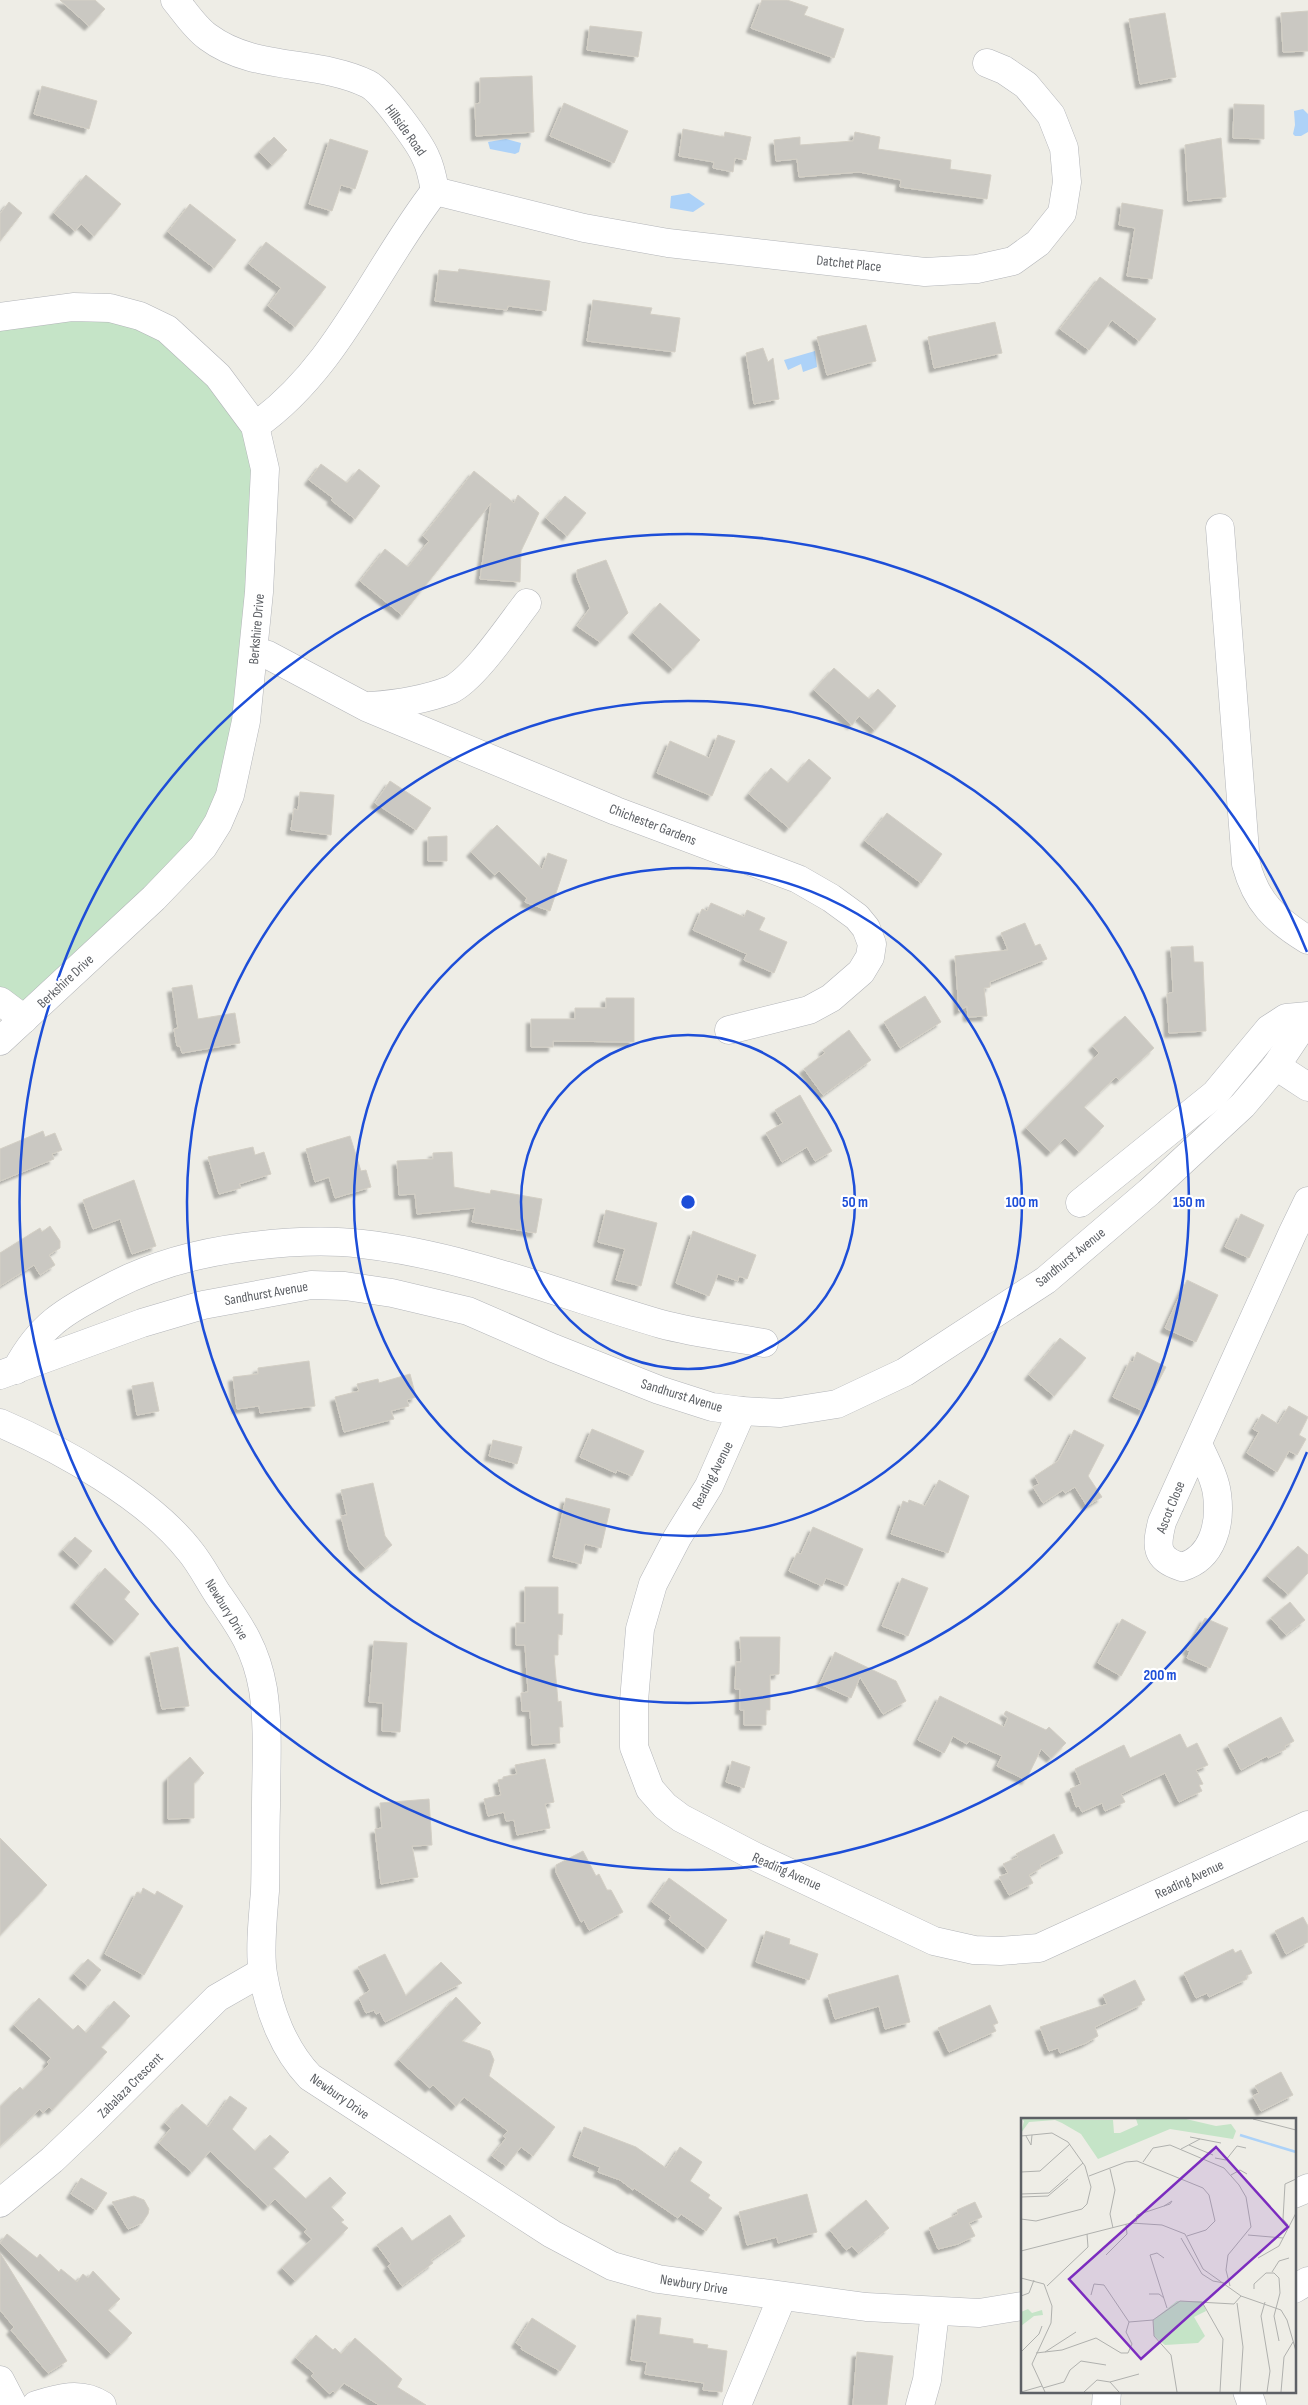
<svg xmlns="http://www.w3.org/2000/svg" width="1308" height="2405" font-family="'Sofia Sans Condensed',sans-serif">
  <defs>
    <filter id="shadow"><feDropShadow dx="-4.5" dy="4.5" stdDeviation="1" flood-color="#0004"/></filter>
  </defs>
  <rect width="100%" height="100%" fill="#eeede6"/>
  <polygon fill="#c5e4c7" points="107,306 193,351 265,467 221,821 26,1019 0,999 0,316"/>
  <g fill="#add2f8">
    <polygon points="1303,109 1308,114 1308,132 1301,136 1295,136 1293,134 1295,125 1294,111"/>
    <polygon points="506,139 521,143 519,152 515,154 490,149 488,142"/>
    <polygon points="689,193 705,204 693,212 670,208 671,196"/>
    <polygon points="815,351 817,367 803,372 801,364 788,370 784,360"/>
  </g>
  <g fill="#cac8c2" stroke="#d3cfc5" filter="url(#shadow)">
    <polygon points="60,0 95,0 105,9 89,26"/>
    <polygon points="762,0 787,0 808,7 804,15 844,29 834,58 751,28"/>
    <polygon points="1308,11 1308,51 1283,52 1281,13"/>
    <polygon points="1165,13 1176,77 1140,84 1129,19"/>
    <polygon points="590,26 642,32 638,57 587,50"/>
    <polygon points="532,76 534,132 476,136 475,104 480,103 480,78"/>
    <polygon points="42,86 97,101 89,129 34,114"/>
    <polygon points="564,103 628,131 614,163 550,136"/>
    <polygon points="1234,104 1264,105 1264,139 1233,138"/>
    <polygon points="683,129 724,137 725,132 751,137 746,160 735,158 733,172 713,168 714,162 679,156"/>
    <polygon points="855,132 880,137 878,149 951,160 950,169 991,175 987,199 900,187 901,180 859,172 799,177 797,159 776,161 774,140 800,137 800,145 853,141"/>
    <polygon points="274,137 287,150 272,165 259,152"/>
    <polygon points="1221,138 1226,197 1188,201 1185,145"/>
    <polygon points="330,139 368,151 355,189 341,185 332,211 309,204"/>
    <polygon points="86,175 121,204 94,236 81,224 75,231 54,213"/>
    <polygon points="9,202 22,213 0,241 0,214"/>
    <polygon points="1122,203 1163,210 1152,279 1127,276 1135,228 1119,225"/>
    <polygon points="190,204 236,240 214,268 168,232"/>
    <polygon points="266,242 326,287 295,327 268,306 281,288 249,264"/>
    <polygon points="459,269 550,281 546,311 508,306 507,310 435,301 439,270 458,272"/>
    <polygon points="1100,277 1156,319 1139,341 1112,320 1089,350 1060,329"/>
    <polygon points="593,300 652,308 650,314 680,318 675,352 587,341"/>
    <polygon points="995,322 1002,353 934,368 928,337"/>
    <polygon points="866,325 876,361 827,375 817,337"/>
    <polygon points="763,348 768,362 773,358 779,399 754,404 746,353"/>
    <polygon points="321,464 347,483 359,469 380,486 355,519 331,500 333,498 309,480"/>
    <polygon points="474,471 514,503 518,495 539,513 521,551 520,582 480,579 491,503 402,615 360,581 385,549 408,567 429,541 423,536"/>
    <polygon points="565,496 586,513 567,536 546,518"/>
    <polygon points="606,560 628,613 600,642 577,626 590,608 577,577 577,570"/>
    <polygon points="660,603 700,640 673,669 633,633"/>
    <polygon points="834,668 869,699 878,689 896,706 875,730 859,716 852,725 814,690"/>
    <polygon points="718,735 735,741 712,796 657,773 670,741 709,758"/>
    <polygon points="809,759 831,778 789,828 749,794 771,768 788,783"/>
    <polygon points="390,781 431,808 416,830 375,803"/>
    <polygon points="300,792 334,795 331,835 291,830 294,809 298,810"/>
    <polygon points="887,813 942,854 921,883 865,841"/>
    <polygon points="497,825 542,869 548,853 567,860 550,911 525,902 527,898 499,871 495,875 471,852"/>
    <polygon points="447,836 447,861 428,861 428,837"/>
    <polygon points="711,903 744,917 747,910 765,918 759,930 787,942 774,973 744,960 747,954 693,930 702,909 707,911"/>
    <polygon points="1025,923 1035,946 1040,944 1047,959 990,982 990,987 984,988 987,1016 968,1017 967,1006 959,1011 955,956 1008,950 1001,933"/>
    <polygon points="1193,946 1194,962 1203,962 1206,1031 1169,1033 1167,994 1173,992 1171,947"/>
    <polygon points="192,985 198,1019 235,1013 240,1043 182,1053 180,1046 177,1046 174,1029 178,1028 172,988"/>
    <polygon points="925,996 941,1022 900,1048 884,1022"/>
    <polygon points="606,998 634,998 634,1042 553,1041 553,1047 531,1047 531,1019 575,1019 575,1008 606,1008"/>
    <polygon points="1125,1016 1154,1048 1119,1080 1116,1077 1084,1107 1104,1126 1079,1152 1065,1138 1051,1152 1026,1128 1099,1053 1093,1046"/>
    <polygon points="849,1030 871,1060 823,1095 804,1069 825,1053 823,1050"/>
    <polygon points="800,1095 832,1151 815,1161 807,1147 782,1162 766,1133 783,1123 775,1110"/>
    <polygon points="43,1131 45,1137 55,1133 62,1150 52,1154 54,1159 0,1181 0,1149"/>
    <polygon points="350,1136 361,1171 366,1170 371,1187 335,1198 329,1177 315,1182 306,1149"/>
    <polygon points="253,1147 255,1155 264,1152 271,1174 239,1184 241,1188 219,1194 208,1157"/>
    <polygon points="452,1152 454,1187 490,1194 491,1190 542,1199 536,1233 472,1222 475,1208 417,1214 415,1194 399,1195 397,1161 433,1159 433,1153"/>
    <polygon points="134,1180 156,1246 132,1254 120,1219 93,1229 83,1200"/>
    <polygon points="606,1210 657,1223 641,1286 616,1280 625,1249 598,1242"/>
    <polygon points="1241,1214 1264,1225 1249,1258 1225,1247"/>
    <polygon points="50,1226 60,1241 60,1248 49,1255 55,1265 40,1275 34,1265 0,1286 0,1253 40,1228 42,1232"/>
    <polygon points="693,1231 756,1255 747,1279 739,1276 738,1281 718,1274 709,1296 676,1283"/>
    <polygon points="1187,1280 1218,1295 1196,1342 1165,1328"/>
    <polygon points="1060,1338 1086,1358 1054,1396 1029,1375"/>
    <polygon points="1137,1352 1166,1367 1143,1411 1113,1397 1130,1361 1133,1362"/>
    <polygon points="309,1361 315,1406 260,1413 259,1406 237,1409 233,1377 258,1374 258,1368"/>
    <polygon points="410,1374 416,1397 407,1400 409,1406 391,1411 394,1419 344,1432 335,1397 359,1391 357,1384 378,1379 379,1383"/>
    <polygon points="153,1382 159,1411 137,1415 132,1386"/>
    <polygon points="1289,1406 1308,1417 1299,1435 1306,1439 1297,1455 1289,1451 1277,1472 1247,1453 1259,1432 1253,1429 1262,1414 1278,1424"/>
    <polygon points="592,1429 644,1451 632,1476 617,1470 616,1473 580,1457"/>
    <polygon points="1074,1430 1104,1445 1088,1476 1102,1497 1087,1506 1075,1487 1065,1493 1063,1490 1043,1503 1033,1487 1039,1484 1035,1476 1058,1461"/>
    <polygon points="493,1440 522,1447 517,1464 489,1456"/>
    <polygon points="939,1480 969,1496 948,1553 891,1534 903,1501 908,1503 909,1500 925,1506"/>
    <polygon points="373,1483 385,1536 392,1545 365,1568 349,1549 341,1516 347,1515 341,1490"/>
    <polygon points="566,1498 610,1509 601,1548 585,1544 581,1564 553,1557"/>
    <polygon points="813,1527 863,1549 847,1586 826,1578 822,1586 789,1571 797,1553 801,1554"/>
    <polygon points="75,1537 92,1551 80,1565 63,1550"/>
    <polygon points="1298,1546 1308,1555 1308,1573 1288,1594 1267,1576"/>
    <polygon points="105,1568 130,1592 124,1599 139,1614 115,1641 75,1603"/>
    <polygon points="902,1578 928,1588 908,1636 882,1626"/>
    <polygon points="525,1587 558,1587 558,1614 563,1614 562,1635 558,1634 558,1655 554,1655 558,1702 561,1701 563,1727 559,1727 560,1743 532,1745 530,1711 522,1711 521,1693 528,1692 525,1645 516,1645 516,1623 525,1623"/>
    <polygon points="1290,1602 1305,1620 1286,1635 1271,1618"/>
    <polygon points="1205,1618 1228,1628 1210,1668 1187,1658 1190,1651 1187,1650"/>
    <polygon points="1122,1619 1146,1632 1121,1676 1098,1663"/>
    <polygon points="740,1637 780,1637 779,1674 770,1675 770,1710 766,1710 766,1725 744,1725 744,1710 740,1710 740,1689 735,1689 736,1662 741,1662"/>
    <polygon points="374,1641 407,1643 400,1732 382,1731 383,1703 369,1702"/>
    <polygon points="178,1647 189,1706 162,1709 150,1653"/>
    <polygon points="835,1652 896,1681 906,1701 883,1714 860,1677 851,1698 820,1684"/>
    <polygon points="940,1696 1004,1727 1008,1718 1004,1714 1006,1711 1046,1730 1049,1727 1066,1743 1051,1758 1041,1749 1026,1780 997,1766 1002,1756 969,1741 967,1744 953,1736 944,1753 918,1740"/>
    <polygon points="1281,1717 1294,1741 1285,1746 1286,1749 1268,1758 1267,1756 1241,1770 1228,1745"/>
    <polygon points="1180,1734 1187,1748 1197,1743 1208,1765 1196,1770 1203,1784 1199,1785 1202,1791 1179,1802 1165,1773 1121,1794 1125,1802 1105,1811 1102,1803 1082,1812 1079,1806 1076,1807 1070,1789 1081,1784 1075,1769 1124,1745 1130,1758"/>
    <polygon points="190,1757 204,1773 194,1783 194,1818 168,1819 168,1778"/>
    <polygon points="545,1759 554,1802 545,1804 550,1828 517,1835 514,1820 506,1821 504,1812 488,1816 484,1799 501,1795 498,1780 503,1779 503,1777 517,1774 515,1765"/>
    <polygon points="732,1761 750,1767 744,1788 726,1782"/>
    <polygon points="429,1799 432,1845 412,1846 418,1877 381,1884 375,1829 382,1828 380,1803"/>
    <polygon points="1054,1834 1063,1853 1040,1865 1041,1868 1029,1875 1033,1883 1009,1895 999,1877 1008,1873 1003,1864 1018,1857 1016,1854"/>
    <polygon points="0,1838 47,1885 0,1935"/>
    <polygon points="583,1851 596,1876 599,1874 607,1890 611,1890 623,1912 589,1930 584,1920 581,1922 556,1872 556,1865"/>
    <polygon points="669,1878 727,1920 707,1949 669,1920 671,1916 652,1902"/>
    <polygon points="143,1888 155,1895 157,1891 183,1906 144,1975 105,1954 137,1892 141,1894"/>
    <polygon points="1303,1917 1308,1926 1308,1942 1286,1954 1275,1931"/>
    <polygon points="766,1931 790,1939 789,1944 818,1954 809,1980 756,1962"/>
    <polygon points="1233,1949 1235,1953 1241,1950 1252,1973 1246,1976 1247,1979 1209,1997 1207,1993 1196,1998 1184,1973"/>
    <polygon points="385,1954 406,1996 441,1962 462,1983 385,2022 380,2012 376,2014 374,2010 366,2013 359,1998 370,1990 358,1967"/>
    <polygon points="88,1959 101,1970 88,1986 74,1974"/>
    <polygon points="898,1975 910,2022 885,2029 879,2006 835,2019 828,1995"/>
    <polygon points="1135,1980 1145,2000 1141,2002 1142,2004 1095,2027 1098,2036 1086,2043 1060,2053 1058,2048 1049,2051 1040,2027 1107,2004 1103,1995"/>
    <polygon points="456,1997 481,2023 462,2041 490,2051 494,2060 489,2076 555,2127 533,2156 521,2147 506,2166 492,2156 506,2138 503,2136 508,2131 464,2097 456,2106 433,2085 430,2088 399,2060"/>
    <polygon points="39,1998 73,2030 78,2025 86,2033 114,2001 130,2016 101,2047 107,2052 52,2110 49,2107 43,2113 40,2109 0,2146 0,2107 20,2087 23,2090 49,2064 47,2062 51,2058 14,2025"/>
    <polygon points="990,2005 998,2023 993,2025 996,2031 949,2052 938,2028"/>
    <polygon points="1281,2072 1293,2095 1261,2111 1253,2096 1259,2093 1255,2086"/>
    <polygon points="230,2096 247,2108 232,2129 255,2151 270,2135 289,2152 273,2168 306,2199 330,2177 346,2193 331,2207 344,2220 341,2222 348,2228 295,2281 282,2268 312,2239 304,2232 307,2229 275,2199 268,2206 210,2151 192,2172 159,2143 171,2128 165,2123 182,2104 208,2127"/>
    <polygon points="584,2127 636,2147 666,2168 680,2147 702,2162 690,2181 710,2195 708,2198 722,2208 706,2231 681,2214 678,2218 634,2188 633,2190 620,2180 598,2172 600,2167 573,2156"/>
    <polygon points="81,2178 107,2193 96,2210 71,2194"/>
    <polygon points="807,2194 817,2232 778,2243 777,2237 747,2245 739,2212"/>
    <polygon points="134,2196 144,2200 149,2209 148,2214 142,2223 128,2229 112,2202"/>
    <polygon points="866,2200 889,2228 858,2253 852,2246 846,2250 830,2230"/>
    <polygon points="975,2202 982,2217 969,2223 975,2236 958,2244 938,2249 929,2228 958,2214 957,2210"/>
    <polygon points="450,2215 465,2236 431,2260 433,2263 402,2286 388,2266 391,2264 377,2245 402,2227 412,2241"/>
    <polygon points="7,2234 37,2258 40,2254 59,2272 61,2269 77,2282 83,2274 88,2278 93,2271 120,2299 108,2310 132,2333 111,2354 0,2243"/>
    <polygon points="0,2253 67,2361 48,2373 11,2330 14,2327 0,2310"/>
    <polygon points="637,2315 661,2318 659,2334 693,2339 693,2343 708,2345 707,2348 727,2351 722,2392 703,2390 704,2383 645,2374 647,2362 631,2360"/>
    <polygon points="532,2318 576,2346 560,2371 521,2349 522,2347 516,2343"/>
    <polygon points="316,2335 333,2350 335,2348 341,2354 355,2338 402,2379 397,2387 426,2405 379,2405 344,2383 335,2393 333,2391 330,2394 311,2376 314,2373 296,2358"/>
    <polygon points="857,2352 893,2356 887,2405 853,2405"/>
  </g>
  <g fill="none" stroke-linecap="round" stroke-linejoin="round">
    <g stroke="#b3b5b9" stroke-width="29">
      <g id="minor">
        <path d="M175,0C185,12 195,28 208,37C255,72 317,59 368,84C382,91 420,143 426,158C431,168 433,180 435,191"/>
        <polyline points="435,191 584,228 668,243 925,272 977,269 1013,261 1038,243 1062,213 1067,182 1064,148 1051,115 1026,85 1004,70 987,63"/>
        <polyline points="0,317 73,307 110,308 140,316 167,329 218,376 255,426 265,469 259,592 246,721 230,795 218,823 203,847 154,898 0,1041"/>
        <path d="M255,426C337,369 375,268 435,191"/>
        <path d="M1220,528L1246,864C1256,902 1275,920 1308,940"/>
        <polyline points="254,651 268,655 366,707 616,811 798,879 831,898 857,917 866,928 872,944 870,957 861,972 831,998 809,1010 729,1030"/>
        <path d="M370,706C397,704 424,700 450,690C474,679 510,625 527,603"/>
        <polyline points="0,1001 24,1019"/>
        <polyline points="1276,1066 1308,1087"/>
        <polyline points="1080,1203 1215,1094 1269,1029 1286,1018 1308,1016"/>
        <path d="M16,1370C41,1323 66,1311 111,1287C153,1265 198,1253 245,1247C284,1242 323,1239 362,1244C462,1255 565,1296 661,1324C694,1333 730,1337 764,1343"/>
        <polyline points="0,1375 142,1323 203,1305 311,1285 345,1286 392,1293 468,1311 553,1348 659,1390 712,1407 742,1411 780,1413 837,1404 905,1372 1046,1280 1149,1192 1243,1105 1276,1066 1308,1018"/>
        <polyline points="742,1411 709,1486 677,1538 653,1584 640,1629 634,1701 634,1747 650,1789 665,1806 681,1818 752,1855 934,1941 974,1950 1000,1951 1039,1948 1308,1825"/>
        <path d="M0,1423C61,1449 148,1498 189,1550C200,1563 208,1579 217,1593C240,1626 256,1648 263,1689C269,1728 266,1768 266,1807C265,1835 266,1863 265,1891C263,1915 259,1951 263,1974C269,2011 284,2050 310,2077L552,2234L612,2266L658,2279L866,2307L979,2313L1022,2306"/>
        <path d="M1198,1444C1205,1460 1215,1477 1217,1494C1221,1524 1213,1558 1182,1567C1155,1559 1156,1546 1162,1522L1293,1232L1308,1201"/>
        <polyline points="1294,2194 1308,2188"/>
        <polyline points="0,2203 52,2160 93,2121 217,1998 262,1972"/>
        <polyline points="1294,2289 1308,2281"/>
        <polyline points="0,2380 13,2405"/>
        <polyline points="1247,2391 1252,2405"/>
        <path d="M36,2405C58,2398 81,2391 102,2405"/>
        <polyline points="737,2405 782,2297"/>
        <polyline points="920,2405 927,2380 935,2312"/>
        <polyline points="1106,2405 1107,2391"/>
      </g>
    </g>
    <use href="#minor" stroke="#fff" stroke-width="28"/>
  </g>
  <g fill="none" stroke="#1d4ed8" stroke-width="2.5">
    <circle cx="688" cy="1202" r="167"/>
    <circle cx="688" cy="1202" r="334"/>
    <circle cx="688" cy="1202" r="501"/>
    <path d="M1307 1452A668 668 0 1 1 1307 952"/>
  </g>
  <g text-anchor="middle" stroke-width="4.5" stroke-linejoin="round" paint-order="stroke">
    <g font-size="14" fill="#5d6065" stroke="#fff">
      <text transform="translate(406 130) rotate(54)" y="5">Hillside Road</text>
      <text transform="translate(849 263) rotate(6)" y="5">Datchet Place</text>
      <text transform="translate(256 629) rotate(-85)" y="5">Berkshire Drive</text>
      <text transform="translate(653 824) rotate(21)" y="5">Chichester Gardens</text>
      <text transform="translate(65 981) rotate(-43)" y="5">Berkshire Drive</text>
      <text transform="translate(1070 1257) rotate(-39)" y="5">Sandhurst Avenue</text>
      <text transform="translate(266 1293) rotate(-10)" y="5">Sandhurst Avenue</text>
      <text transform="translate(682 1395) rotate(17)" y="5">Sandhurst Avenue</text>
      <text transform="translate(712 1475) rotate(-63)" y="5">Reading Avenue</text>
      <text transform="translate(1170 1507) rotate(-68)" y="5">Ascot Close</text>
      <text transform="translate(227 1609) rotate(58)" y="5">Newbury Drive</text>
      <text transform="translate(787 1871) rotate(24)" y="5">Reading Avenue</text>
      <text transform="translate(1189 1879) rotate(-25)" y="5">Reading Avenue</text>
      <text transform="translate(130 2085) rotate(-45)" y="5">Zabalaza Crescent</text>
      <text transform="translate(340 2096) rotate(35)" y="5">Newbury Drive</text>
      <text transform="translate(694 2284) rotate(9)" y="5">Newbury Drive</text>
    </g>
  </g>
  <g transform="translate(1021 2118)">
    <rect width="275" height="275" fill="#eeede6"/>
    <path d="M0,1L92,2L93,15H99L117,7L115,1H165L195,8L210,6L215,13L212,21L149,11L77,41L60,16L41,5L34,2L8,4L0,15L3,3ZM156,183H181L185,193L173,199L184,218L177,225L144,227L133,218L132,202ZM7,191L11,195L21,192L22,197L13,198L0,208V194Z" fill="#c5e4c7"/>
    <path fill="none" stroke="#add2f8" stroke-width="2.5" d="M219,17L275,34"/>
    <path fill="none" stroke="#b0b1ae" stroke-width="1" d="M232,1L275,12M0,18L31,15L47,24L64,48L70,69L66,86L61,91L15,103L0,101M5,18L10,27L11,17M169,19L200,25M168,27L192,37M160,31L179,21M194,40L205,42L216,28L225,30M122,44L132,30L149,27L203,50L218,67L225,79L230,109L207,137L205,152L209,168M89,51L94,72L89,96L92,110M0,54L19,53L49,26M210,57L219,52L226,56M68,58L105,44L116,43L182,70L188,77L194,103L185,112L166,118M0,76L28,75L62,45M0,79L27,78L47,61M115,104L116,97L149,86L151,83L143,88M267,107L262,101L264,66L275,61M227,117L262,120M160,120L181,156L192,163L203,165M0,133L110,105L141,107L164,116L182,151L220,178M85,137L106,116L105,106M143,140L136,135L129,137L146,190M237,140L258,128L275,95M251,154L258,143L268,140M0,160L23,166L31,188L30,205L11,246L24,274M26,168L67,129L66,116M233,171V166L245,155H253L258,160L259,175L253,198L258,223M128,176H138L143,180M70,177L73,166L83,167L108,204M0,178L8,175L13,162M220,178L260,192L266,202L275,233M181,184L202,221L199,274M244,184L240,198L249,253L246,274M216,185L222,229L219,274M108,204L132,202M0,234L18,216L21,208M24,234L55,214M15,235L41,232L75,220L100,235H107L111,226L105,214L108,204M89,264L118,256M22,270L43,264L49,252L60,243L85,247M0,274L21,268M63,274L76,262L89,264L98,274M156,274L150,237L133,218L132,202L159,183L213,186L220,178M260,274L263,239L272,224"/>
    <path fill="#7b2cbf" fill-opacity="0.15" stroke="#7b2cbf" stroke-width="2.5" d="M195,29L267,109L120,241L48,161Z"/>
    <rect width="275" height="275" fill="none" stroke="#5d6065" stroke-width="2.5"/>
  </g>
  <circle cx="688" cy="1202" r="8" fill="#1d4ed8" stroke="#fff" stroke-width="2.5"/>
  <g font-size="15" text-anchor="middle" font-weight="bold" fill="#1d4ed8" stroke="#fff" stroke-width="4.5" stroke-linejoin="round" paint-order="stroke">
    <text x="855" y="1207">50 m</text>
    <text x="1022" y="1207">100 m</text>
    <text x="1189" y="1207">150 m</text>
    <text x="1160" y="1680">200 m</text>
  </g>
</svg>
